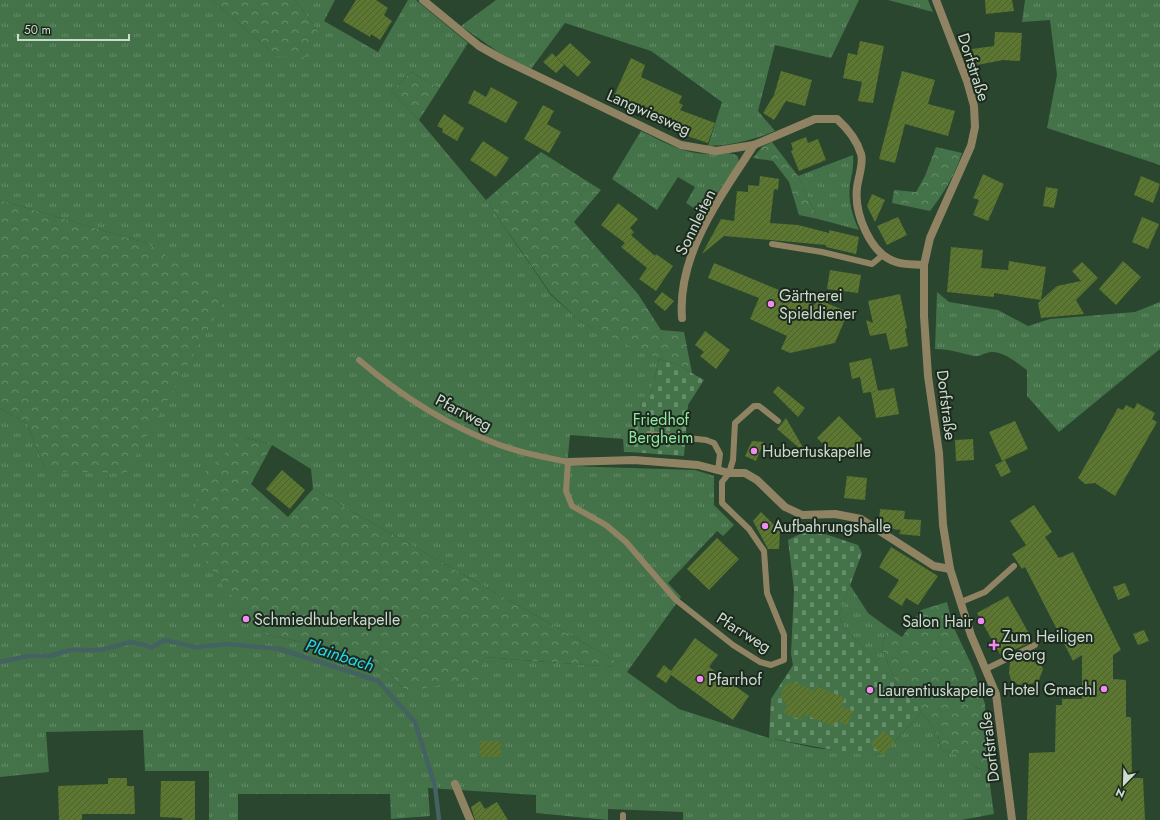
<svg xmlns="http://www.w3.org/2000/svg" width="1160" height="820" font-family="Jost,sans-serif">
  <defs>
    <pattern id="grass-tufts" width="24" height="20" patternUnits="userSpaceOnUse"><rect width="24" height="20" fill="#44734a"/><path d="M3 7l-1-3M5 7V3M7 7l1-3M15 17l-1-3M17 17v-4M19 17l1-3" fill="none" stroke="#668d6b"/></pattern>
    <pattern id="forest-crowns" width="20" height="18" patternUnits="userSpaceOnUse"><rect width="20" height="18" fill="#44734a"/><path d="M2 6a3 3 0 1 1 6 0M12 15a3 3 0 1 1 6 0" fill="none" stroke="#668d6b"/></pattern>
    <pattern id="cemetery-stones" width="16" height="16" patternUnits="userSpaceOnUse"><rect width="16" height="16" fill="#44734a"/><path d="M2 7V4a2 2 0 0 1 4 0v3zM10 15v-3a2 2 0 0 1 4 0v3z" fill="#668d6b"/></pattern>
    <pattern id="building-hatch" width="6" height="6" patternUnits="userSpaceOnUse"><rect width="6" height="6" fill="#5b7730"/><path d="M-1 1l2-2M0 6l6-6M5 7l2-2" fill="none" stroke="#4e5f36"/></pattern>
  </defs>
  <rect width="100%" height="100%" fill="#2a462e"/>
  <g fill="url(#grass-tufts)" fill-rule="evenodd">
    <path d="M0,0H212L276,56L318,31L295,0H335L324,21L378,52L408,0H416L468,43L439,89L412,72L391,91L419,120L486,200L551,295L581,322L659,359L649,401H642L629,452H624L623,439L570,435L567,466L695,470L714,476V505L734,525L723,536L717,531L668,583L681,597L627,672L679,709L769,738L815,748L882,755L922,712L938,735L941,750L966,757L977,768L988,771L994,814L961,820H683V812L608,809V820L536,813V795L428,788L430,816L391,819L390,794H238V820H209V771H145L143,730L46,732L49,772L0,777V408L27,424L46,471L149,244L0,200ZM243,437L272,445L311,469L313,489L614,660V667L483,657L406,691L387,671L329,647L267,635L252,616Z"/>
    <path d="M496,0H859L831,58L775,45L758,111L775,131C753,140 733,145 708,146L722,102L651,51L565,23L531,69L504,56L461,26Z"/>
    <polygon points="888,0 928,0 933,12"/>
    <polygon points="1025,0 1160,0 1160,165 1047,128 1057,75 1050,20 1022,22"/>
    <path d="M641,131C662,141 682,153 706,154C715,155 743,148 738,163L703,214L686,203L695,187L678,177L657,210L612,179Z"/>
    <path d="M853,155C854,165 852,174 850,184C848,201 852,215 859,230L818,219L798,176Z"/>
    <path d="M937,292L949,302L998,310L1028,326L1050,319L1135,312L1160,302V349L1059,432L1027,396V370C1017,363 1005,352 992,352C986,352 980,357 974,356C960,353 951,349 935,349Z"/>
    <polygon points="850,585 868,613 887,627 882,649 897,685 843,626 839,615"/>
  </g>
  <g fill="url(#forest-crowns)">
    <polygon points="212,0 295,0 318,31 303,59 276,56"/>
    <polygon points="412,72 439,89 419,120 391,91"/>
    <polygon points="772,142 798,176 818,219 799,215 789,182 773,161 753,158 762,147"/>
    <path d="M936,147L962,153C955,175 944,193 930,211L892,203L894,190L916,192L925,176Z"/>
    <polygon points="541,152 601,190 574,222 638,294 661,330 684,332 692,373 678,365 659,359 629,346 581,322 551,294 486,200"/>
    <polygon points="0,200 149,244 225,299 126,473 46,471 27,424 0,408"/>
    <polygon points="243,437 272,445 251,484 288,517 313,489 614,660 614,667 483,657 481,679 406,691 387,671 329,647 267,635 252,616 224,588 188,534 205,472"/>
    <polygon points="947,602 953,626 973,668 985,704 988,771 977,768 965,757 941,750 938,735 922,712 897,685 882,649 887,627 902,637 921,610"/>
  </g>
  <g fill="url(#cemetery-stones)">
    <polygon points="659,359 678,365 704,380 688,405 684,456 629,452 642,401 649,401"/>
    <polygon points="810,529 858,545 862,553 839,615 843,626 922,712 882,755 849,753 769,738 771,699 793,665 791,654 794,590 788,540"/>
  </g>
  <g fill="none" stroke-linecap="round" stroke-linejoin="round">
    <polyline stroke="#446261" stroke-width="4.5" points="0,662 28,656 50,656 70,650 101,650 131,642 152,647 165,640 195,647 229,644 280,649 378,681 415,722 435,786 439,820"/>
  </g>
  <g fill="url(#building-hatch)">
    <polygon points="356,0 376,0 388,8 384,15 392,21 380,40 371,34 370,37 343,21"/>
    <polygon points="985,0 1012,0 1014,11 986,14"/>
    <polygon points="995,32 1022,33 1020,61 1003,60 977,65 972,49 994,46"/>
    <polygon points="860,41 884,46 873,103 858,101 862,82 843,78 848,53 857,55"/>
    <polygon points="570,43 591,62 578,77 556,57"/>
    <polygon points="552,53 564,65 556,73 543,62"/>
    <polygon points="631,58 645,65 641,77 682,96 679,103 683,105 680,110 715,123 708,143 690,137 612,100"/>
    <polygon points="781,71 812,80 805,106 786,101 774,120 763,113 774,95"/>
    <polygon points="902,71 935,80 928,104 955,111 948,136 905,124 895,163 879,159"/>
    <polygon points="491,87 518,102 506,123 468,103 474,90 486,97"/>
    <polygon points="543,105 554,111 547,124 561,132 549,153 524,139"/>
    <polygon points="444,114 464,128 457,141 442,132 443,129 437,126"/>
    <polygon points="806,137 808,143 818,139 826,160 799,171 791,151 793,150 791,143"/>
    <polygon points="483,141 509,158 496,177 470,160"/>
    <polygon points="983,174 1004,184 988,221 973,215 979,200 973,198"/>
    <polygon points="760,176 779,179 778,190 774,189 770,223 798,225 829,233 829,230 859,237 856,254 826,247 826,245 724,236 702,254 721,219 734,221 737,191 748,192 748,185 759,186"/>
    <polygon points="1141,176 1160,184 1153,203 1134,195"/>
    <polygon points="1046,187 1058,189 1054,208 1043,206"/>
    <polygon points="872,194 885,200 875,222 867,206"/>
    <polygon points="618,203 638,219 630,228 634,232 631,235 655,256 656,254 673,266 656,291 639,279 647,268 621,247 625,243 601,225"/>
    <polygon points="898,217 907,235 887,245 877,226"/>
    <polygon points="1142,217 1159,224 1148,249 1132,242"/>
    <polygon points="951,247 983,250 981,268 1008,270 1009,261 1046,267 1041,300 994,293 994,297 947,292"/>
    <polygon points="1123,261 1141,277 1116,305 1099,289"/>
    <polygon points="1082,262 1098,278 1076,300 1084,314 1041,318 1038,303 1057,286 1081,281 1072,271"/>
    <polygon points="714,263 815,305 817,299 848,312 835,343 790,353 781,349 787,336 750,319 759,298 708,278"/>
    <polygon points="830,270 861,275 858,293 827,289"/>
    <polygon points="662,292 674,301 665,311 654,302"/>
    <polygon points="900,294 907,328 905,329 908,346 890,350 886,333 870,336 866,320 873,323 868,301"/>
    <polygon points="705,331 730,350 716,369 700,356 704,352 695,345"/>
    <polygon points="871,358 878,391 863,393 860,377 852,379 849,363"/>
    <polygon points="778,386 805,408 798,417 773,392"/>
    <polygon points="894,388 899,414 876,418 871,392"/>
    <polygon points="1137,403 1155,413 1152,419 1157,422 1115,496 1095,483 1085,484 1078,478 1118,408 1123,410 1126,405 1134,409"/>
    <polygon points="839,416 862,439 840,461 817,438"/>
    <polygon points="786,418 805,451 804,452 777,429"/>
    <polygon points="1015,421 1028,449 1002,461 989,432"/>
    <polygon points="973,439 974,460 956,461 955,440"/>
    <polygon points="752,441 764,442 756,461 745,456"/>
    <polygon points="1005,460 1011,472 1001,477 995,465"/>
    <polygon points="282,470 305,490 290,509 266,489"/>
    <polygon points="847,476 867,478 865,500 844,498"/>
    <polygon points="1034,505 1052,532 1045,537 1059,558 1073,552 1121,650 1113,655 1113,679 1126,680 1126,717 1131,717 1132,778 1143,778 1145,820 1027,820 1029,753 1055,752 1056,705 1062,705 1062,699 1082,699 1082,655 1073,661 1025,567 1022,569 1012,554 1026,545 1010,521"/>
    <polygon points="880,509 905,511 904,519 921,520 920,536 899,534 901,530 884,528 885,524 879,523"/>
    <polygon points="761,512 780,531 779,549 768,549 753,521"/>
    <polygon points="717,538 739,559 709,590 687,569"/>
    <polygon points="891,547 938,576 918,605 906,598 902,606 888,597 899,580 879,567"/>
    <polygon points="1125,583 1130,595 1118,600 1113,587"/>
    <polygon points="1008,596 1032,639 1031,642 1001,656 977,613"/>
    <polygon points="1144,630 1149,641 1138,645 1133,634"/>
    <polygon points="695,638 718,655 709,667 749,696 733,720 671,675 666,683 656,676 664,665 671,671"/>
    <polygon points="1035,650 1043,669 1038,683 1019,685 1011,680 1009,673 1010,662"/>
    <polygon points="794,682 815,691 816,686 845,698 841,706 853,711 847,725 836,721 833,726 803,714 801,720 784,713 787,704 780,696 785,685"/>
    <polygon points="884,731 895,742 882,755 871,744"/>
    <polygon points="480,741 501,741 501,757 479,757"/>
    <polygon points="108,778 127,778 127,786 134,786 135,814 82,814 82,820 59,820 58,786 108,784"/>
    <polygon points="161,781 195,781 195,820 182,820 182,818 160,817"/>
    <polygon points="480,801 485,809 497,802 508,820 475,820 471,807"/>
  </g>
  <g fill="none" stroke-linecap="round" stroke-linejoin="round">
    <g stroke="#908364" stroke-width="6">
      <polyline points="772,244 822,252 872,264 883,255"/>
      <path d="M359,360C400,395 447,425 497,444C520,453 544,457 568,462L566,491L572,506L606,525L626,542L676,600L733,645L760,662L771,665L784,660V635L767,593L764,551L749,529L722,503V482L729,473L733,460L735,423L754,406H759L778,421"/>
      <polyline points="649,434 706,440 714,443 720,454 718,470"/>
      <polyline points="961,602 985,592 1014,566"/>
      <polyline points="986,669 1035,645"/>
      <polyline points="623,820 623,815"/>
    </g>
    <g stroke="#908364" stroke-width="8">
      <path d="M423,0L479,46L502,59L681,145L716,151L754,145L815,119H837C847,128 857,140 861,154C864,163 858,178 857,188C854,213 870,254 896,262C904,265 915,264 924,265"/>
      <polyline points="936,0 967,81 974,106 975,127 971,146 930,238 924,265 924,316 928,376 939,453 943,525 950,569 971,635 996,694 1012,820"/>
      <path d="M682,318C677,254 721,196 754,145"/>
      <polyline points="568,462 634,460 698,465 729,473 745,473 757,480 785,507 802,515 835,514 861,519 934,566 950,569"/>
      <polyline points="455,784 470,820"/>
    </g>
  </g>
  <g fill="#f38af2" stroke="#1c291e" stroke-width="1.5">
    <circle cx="771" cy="304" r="4"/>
    <circle cx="754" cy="451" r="4"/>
    <circle cx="765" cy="526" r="4"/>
    <circle cx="246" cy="619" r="4"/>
    <circle cx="981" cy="621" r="4"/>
    <path d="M992 639h4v4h4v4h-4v4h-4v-4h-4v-4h4z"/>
    <circle cx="700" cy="679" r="4"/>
    <circle cx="1104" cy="689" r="4"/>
    <circle cx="870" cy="690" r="4"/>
  </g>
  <g text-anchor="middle" stroke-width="4" stroke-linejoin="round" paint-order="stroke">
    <g font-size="16" fill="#ccdccd" stroke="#1c291e">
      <text transform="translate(974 67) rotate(72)" y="6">Dorfstraße</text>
      <text transform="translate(649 112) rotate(24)" y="6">Langwiesweg</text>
      <text transform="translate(695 222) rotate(-64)" y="6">Sonnleiten</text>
      <text transform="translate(947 405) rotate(83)" y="6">Dorfstraße</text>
      <text transform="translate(464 412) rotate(27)" y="6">Pfarrweg</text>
      <text transform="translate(744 632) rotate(32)" y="6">Pfarrweg</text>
      <text transform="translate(989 747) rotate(-97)" y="6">Dorfstraße</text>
    </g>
    <g font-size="16" fill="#ccdccd" stroke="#1c291e" text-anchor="start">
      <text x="779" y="301">Gärtnerei<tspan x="779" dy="18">Spieldiener</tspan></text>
      <text x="762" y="457">Hubertuskapelle</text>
      <text x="773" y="532">Aufbahrungshalle</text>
      <text x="254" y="625">Schmiedhuberkapelle</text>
      <text x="973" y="627" text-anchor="end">Salon Hair</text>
      <text x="1002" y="642">Zum Heiligen<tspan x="1002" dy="18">Georg</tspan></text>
      <text x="708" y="685">Pfarrhof</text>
      <text x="1096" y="695" text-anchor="end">Hotel Gmachl</text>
      <text x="878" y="696">Laurentiuskapelle</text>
    </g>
    <g font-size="16" fill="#92e99e" stroke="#1c291e">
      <text x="661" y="425">Friedhof<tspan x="661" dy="18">Bergheim</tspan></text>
    </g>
    <g font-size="17" font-style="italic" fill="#27d8ed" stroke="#1c291e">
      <text transform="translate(340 655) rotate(18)" y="6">Plainbach</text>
    </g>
  </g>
  <g transform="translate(1124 784) rotate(203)" stroke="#1c291e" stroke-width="3" paint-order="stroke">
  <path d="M0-3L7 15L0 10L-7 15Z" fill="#ccdccd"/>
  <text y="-6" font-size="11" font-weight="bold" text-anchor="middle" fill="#ccdccd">N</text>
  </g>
  <path d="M18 34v6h111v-6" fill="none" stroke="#ccdccd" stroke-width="2"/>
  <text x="24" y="34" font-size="12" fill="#ccdccd" stroke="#1c291e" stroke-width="3" paint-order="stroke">50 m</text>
</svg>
